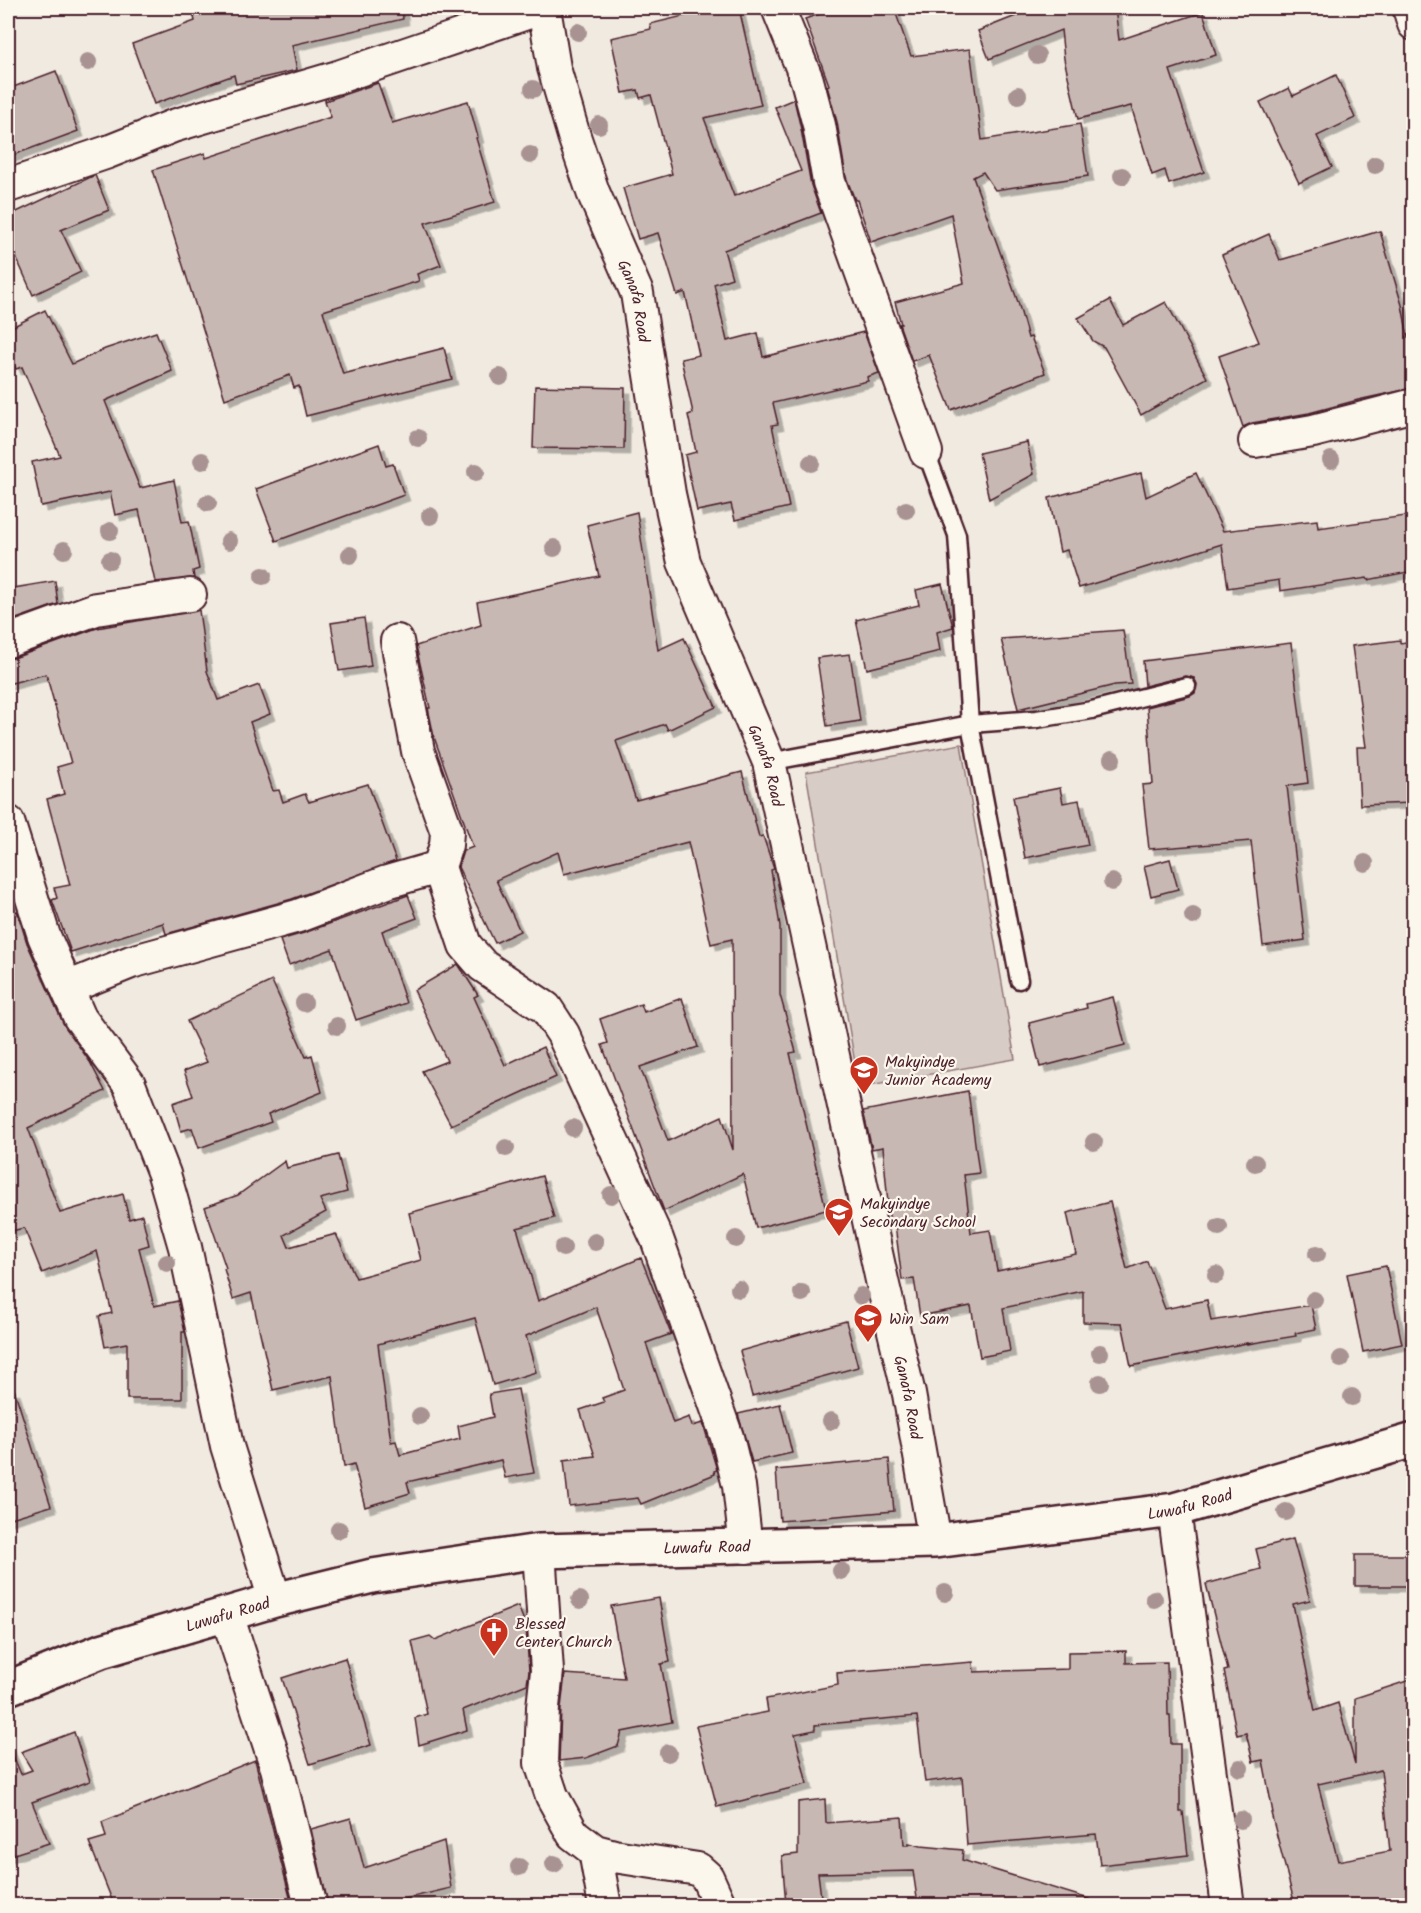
<svg xmlns="http://www.w3.org/2000/svg" width="1421" height="1913" font-family="Kalam,sans-serif">
  <defs>
    <filter id="shadow"><feDropShadow dx="5.5" dy="5.5" stdDeviation="0" flood-color="#0004"/></filter>
  </defs>
  <rect width="100%" height="100%" fill="#f0eae0"/>
  <filter id="ink" filterUnits="userSpaceOnUse"><feTurbulence type="fractalNoise" baseFrequency=".0167" numOctaves="2"/><feDisplacementMap in="SourceGraphic" scale="12" xChannelSelector="R" yChannelSelector="G"/><feConvolveMatrix kernelMatrix="1 2 1 2 8 2 1 2 1" color-interpolation-filters="sRGB"/></filter>
  <g filter="url(#ink)">
    <polygon fill="#d8ccc6" stroke="#917678" stroke-width="1.5" points="961,744 1015,1059 859,1087 806,772"/>
    <g fill="#c8b8b3" stroke="#4a1f2b" stroke-width="1.5" fill-rule="evenodd" filter="url(#shadow)">
      <polygon points="192,8 402,8 403,19 292,45 297,70 236,84 234,75 154,104 132,44 195,21"/>
      <polygon points="695,8 739,8 761,105 704,118 734,196 801,171 775,107 794,99 801,129 811,185 821,213 724,250 732,278 714,284 727,341 758,333 763,357 864,332 879,373 867,377 868,381 773,403 778,424 772,425 789,507 735,520 731,504 697,511 685,455 696,452 688,415 693,413 681,359 699,355 685,292 677,295 658,233 638,239 623,188 672,174 651,95 640,98 638,90 623,93 611,38 651,29 650,24 696,13"/>
      <polygon points="837,8 894,8 911,56 970,49 982,140 1080,124 1088,176 995,190 983,172 973,177 1018,302 1028,338 1031,337 1045,373 951,410 929,355 912,361 899,324 901,324 895,302 964,283 951,214 871,242 857,200 855,200 846,177 837,122 827,86 829,85 805,19"/>
      <polygon points="1036,8 1115,8 1119,40 1203,12 1216,55 1170,70 1204,172 1169,184 1165,170 1152,175 1131,106 1078,119 1064,59 1061,30 989,59 978,31"/>
      <polygon points="56,71 78,131 8,157 8,89"/>
      <polygon points="1336,75 1355,118 1317,136 1332,167 1299,183 1260,102 1289,88 1293,96"/>
      <polygon points="378,83 392,123 468,101 478,137 476,138 495,202 425,223 441,265 417,274 419,281 323,311 343,374 444,348 452,379 306,416 299,386 294,388 290,375 225,399 153,170 205,153 206,158 331,117 325,101"/>
      <polygon points="95,175 109,210 61,230 81,272 33,295 8,239 8,216"/>
      <polygon points="1380,231 1402,305 1408,337 1413,336 1413,388 1358,400 1309,413 1252,423 1243,427 1219,356 1259,342 1222,255 1269,234 1280,260"/>
      <polygon points="1110,300 1123,325 1166,302 1207,378 1141,415 1104,347 1093,341 1078,318"/>
      <polygon points="45,310 72,364 105,349 156,332 172,371 105,401 140,488 174,480 182,522 189,521 199,569 193,571 194,578 155,582 139,510 115,515 110,492 41,506 32,462 60,456 22,367 16,369 8,352 8,329"/>
      <polygon points="535,386 625,388 624,449 533,448"/>
      <polygon points="1027,442 1034,474 989,499 979,453"/>
      <polygon points="379,444 386,466 393,464 404,495 276,541 256,489"/>
      <polygon points="1141,473 1146,497 1196,473 1223,531 1317,520 1318,528 1413,515 1413,571 1368,580 1367,578 1280,591 1279,580 1228,588 1222,544 1079,588 1067,550 1060,552 1049,498"/>
      <polygon points="637,512 658,650 684,638 716,707 668,730 665,724 616,741 636,800 742,772 759,837 763,836 774,869 771,870 780,926 780,995 796,1052 790,1053 826,1210 756,1228 743,1174 664,1211 602,1045 608,1043 600,1019 641,1004 644,1012 682,998 698,1047 640,1067 668,1141 722,1116 733,1150 732,939 711,944 688,842 564,874 558,852 496,880 520,931 495,943 458,867 463,851 473,847 434,737 428,708 430,708 416,646 481,625 477,602 599,576 587,525"/>
      <polygon points="55,581 58,604 8,622 8,589"/>
      <polygon points="942,584 953,627 937,632 940,651 867,669 856,620 919,605 916,590"/>
      <polygon points="199,610 207,671 218,700 259,685 270,714 250,722 273,791 279,790 283,802 305,794 309,802 368,784 396,861 292,899 166,934 163,923 71,952 52,900 57,898 54,888 70,885 47,799 64,794 57,767 71,763 46,674 8,684 8,659 14,658 97,628"/>
      <polygon points="364,618 371,666 339,671 331,623"/>
      <polygon points="1123,630 1131,684 1115,685 1018,709 1001,639"/>
      <polygon points="1400,640 1400,643 1413,641 1413,803 1360,805 1357,747 1366,747 1352,646"/>
      <polygon points="1291,643 1308,783 1287,786 1305,940 1263,946 1251,841 1149,849 1142,785 1153,784 1147,707 1190,696 1195,693 1197,684 1194,678 1185,676 1145,686 1143,661"/>
      <polygon points="850,654 860,721 827,726 817,658"/>
      <polygon points="1060,788 1063,803 1079,800 1088,845 1025,858 1013,797"/>
      <polygon points="1170,859 1178,889 1151,896 1144,866"/>
      <polygon points="408,895 417,918 382,931 406,1003 356,1020 332,949 289,965 280,940 304,933"/>
      <polygon points="17,911 27,943 64,1025 90,1062 105,1091 28,1128 60,1213 123,1194 129,1219 142,1215 149,1245 139,1248 154,1306 178,1301 185,1332 182,1332 182,1399 127,1399 127,1343 105,1347 99,1316 112,1313 97,1251 42,1273 24,1228 8,1232 8,914"/>
      <polygon points="458,964 478,995 474,997 505,1065 543,1047 556,1077 451,1125 422,1071 447,1061 414,990"/>
      <polygon points="272,981 306,1057 312,1055 322,1092 268,1114 271,1122 199,1148 192,1128 181,1131 173,1103 193,1096 184,1071 207,1062 187,1021"/>
      <polygon points="1113,997 1125,1045 1040,1067 1029,1023 1087,1008 1086,1004"/>
      <polygon points="968,1091 979,1173 964,1175 971,1233 990,1230 997,1271 1076,1254 1067,1213 1110,1202 1127,1269 1147,1261 1165,1309 1207,1300 1211,1321 1311,1305 1316,1329 1295,1333 1296,1336 1247,1344 1247,1343 1131,1366 1122,1323 1083,1322 1083,1291 1003,1308 1010,1351 980,1357 971,1306 920,1316 914,1279 902,1280 895,1225 890,1226 883,1147 872,1149 863,1111"/>
      <polygon points="338,1155 347,1192 320,1199 326,1212 284,1235 289,1247 336,1234 356,1278 421,1260 409,1213 542,1176 554,1218 517,1228 538,1301 641,1258 671,1334 646,1343 673,1423 689,1417 692,1426 703,1423 717,1470 714,1471 715,1474 641,1504 638,1498 569,1506 564,1460 595,1456 580,1410 604,1402 602,1398 624,1390 596,1307 526,1336 536,1372 493,1385 475,1318 378,1344 391,1442 396,1441 400,1455 460,1439 458,1426 493,1417 489,1394 518,1389 534,1473 505,1478 501,1460 407,1482 410,1493 365,1507 354,1464 344,1467 332,1376 273,1390 251,1293 233,1299 224,1269 226,1268 205,1207 238,1195 285,1161 287,1168"/>
      <polygon points="1386,1266 1402,1344 1363,1352 1347,1274"/>
      <polygon points="846,1321 858,1367 752,1396 740,1351"/>
      <polygon points="14,1389 51,1506 8,1519 8,1390"/>
      <polygon points="780,1404 792,1453 752,1462 738,1414"/>
      <polygon points="889,1459 894,1511 780,1521 776,1470"/>
      <path d="M1293,1539L1310,1600L1293,1604L1315,1711L1338,1703L1355,1764V1698L1413,1679V1905H1295L1271,1813H1273L1263,1760L1253,1762L1246,1733L1237,1735L1224,1671L1228,1670L1206,1584L1261,1569L1256,1549ZM1381,1770L1390,1851L1338,1861L1318,1784Z"/>
      <rect x="1355" y="1555" width="58" height="31"/>
      <polygon points="659,1598 670,1662 661,1664 672,1722 622,1732 618,1746 586,1758 559,1761 561,1708 565,1674 624,1678 611,1606"/>
      <polygon points="518,1606 526,1626 529,1671 527,1684 463,1710 467,1730 419,1745 415,1718 427,1714 412,1641 430,1636 435,1640"/>
      <polygon points="1126,1651 1126,1663 1167,1662 1168,1715 1170,1715 1171,1744 1180,1744 1180,1812 1183,1812 1188,1855 1100,1865 1096,1834 967,1845 962,1777 925,1782 917,1716 815,1725 815,1730 795,1734 807,1784 717,1807 696,1726 768,1712 766,1699 838,1685 837,1673 973,1662 974,1672 1068,1669 1068,1652"/>
      <polygon points="345,1658 371,1745 310,1764 282,1678"/>
      <polygon points="74,1732 90,1781 32,1802 49,1843 8,1856 8,1744 21,1774 32,1770 21,1752"/>
      <polygon points="255,1760 292,1905 114,1905 89,1842 106,1837 102,1822"/>
      <polygon points="825,1799 826,1823 902,1817 904,1845 909,1845 909,1843 921,1846 963,1850 962,1860 1089,1899 1088,1905 918,1905 913,1871 818,1873 822,1905 786,1905 782,1856 798,1854 798,1802"/>
      <polygon points="351,1818 364,1868 444,1841 451,1888 379,1905 328,1905 311,1829"/>
    </g>
    <g fill="none" stroke-linecap="round" stroke-linejoin="round">
      <g stroke="#4a1f2b" stroke-width="21">
        <g id="lane">
          <polyline points="926,452 957,535 970,724 1019,980"/>
          <polyline points="769,762 970,724 1037,719 1092,710 1187,686"/>
        </g>
      </g>
      <g stroke="#4a1f2b" stroke-width="36">
        <g id="street">
          <path id="s1" d="M544,8L554,68L574,136L593,192L637,293L669,494L684,562L769,762L883,1285L909,1394L935,1541"/>
          <polyline points="778,8 807,80 819,125 829,182 926,452"/>
          <polyline points="1409,8 1414,24"/>
          <polyline points="8,186 108,152 173,126 338,77 541,8"/>
          <polyline points="1255,441 1313,431 1414,405"/>
          <polyline points="8,641 96,609 190,595"/>
          <polyline points="397,641 418,751 447,832 446,845 439,867 465,945 483,966 546,1008 563,1034 657,1239 727,1437 739,1486 746,1547"/>
          <polyline points="8,822 44,936 80,1018 129,1084 164,1174 185,1247 227,1446 275,1600"/>
          <polyline points="67,988 131,962 298,916 387,882 439,867"/>
          <polyline points="1174,1510 1228,1906"/>
          <polyline points="539,1551 547,1671 543,1707 541,1763 552,1796 573,1834 595,1851 614,1856 698,1869 707,1877 720,1906"/>
          <polyline points="227,1615 277,1768 311,1906"/>
          <polyline points="595,1851 605,1906"/>
        </g>
      </g>
      <g stroke="#4a1f2b" stroke-width="38">
        <g id="secondary">
          <path id="s2" d="M8,1688L101,1651L275,1600L372,1576L539,1551L935,1541L1174,1510L1414,1440"/>
        </g>
      </g>
      <use href="#lane" stroke="#fbf7ec" stroke-width="16"/>
      <use href="#street" stroke="#fbf7ec" stroke-width="32"/>
      <use href="#secondary" stroke="#fbf7ec" stroke-width="33"/>
    </g>
    <g fill="#a89292">
      <circle cx="578" cy="32" r="9"/>
      <circle cx="1037" cy="55" r="9"/>
      <circle cx="88" cy="62" r="9"/>
      <circle cx="533" cy="89" r="9"/>
      <circle cx="1018" cy="95" r="9"/>
      <circle cx="599" cy="125" r="9"/>
      <circle cx="530" cy="155" r="9"/>
      <circle cx="1375" cy="165" r="9"/>
      <circle cx="1122" cy="176" r="9"/>
      <circle cx="500" cy="377" r="9"/>
      <circle cx="418" cy="438" r="9"/>
      <circle cx="1331" cy="460" r="9"/>
      <circle cx="202" cy="461" r="9"/>
      <circle cx="811" cy="463" r="9"/>
      <circle cx="476" cy="472" r="9"/>
      <circle cx="208" cy="503" r="9"/>
      <circle cx="906" cy="510" r="9"/>
      <circle cx="430" cy="516" r="9"/>
      <circle cx="110" cy="531" r="9"/>
      <circle cx="229" cy="541" r="9"/>
      <circle cx="554" cy="548" r="9"/>
      <circle cx="64" cy="550" r="9"/>
      <circle cx="350" cy="555" r="9"/>
      <circle cx="110" cy="560" r="9"/>
      <circle cx="263" cy="576" r="9"/>
      <circle cx="1112" cy="759" r="9"/>
      <circle cx="1365" cy="863" r="9"/>
      <circle cx="1112" cy="882" r="9"/>
      <circle cx="1193" cy="916" r="9"/>
      <circle cx="304" cy="1003" r="9"/>
      <circle cx="337" cy="1026" r="9"/>
      <circle cx="573" cy="1128" r="9"/>
      <circle cx="1094" cy="1142" r="9"/>
      <circle cx="506" cy="1148" r="9"/>
      <circle cx="1255" cy="1163" r="9"/>
      <circle cx="611" cy="1195" r="9"/>
      <circle cx="1219" cy="1227" r="9"/>
      <circle cx="736" cy="1239" r="9"/>
      <circle cx="595" cy="1242" r="9"/>
      <circle cx="563" cy="1248" r="9"/>
      <circle cx="1317" cy="1254" r="9"/>
      <circle cx="167" cy="1263" r="9"/>
      <circle cx="1216" cy="1275" r="9"/>
      <circle cx="739" cy="1289" r="9"/>
      <circle cx="802" cy="1293" r="9"/>
      <circle cx="861" cy="1296" r="9"/>
      <circle cx="1314" cy="1300" r="9"/>
      <circle cx="1100" cy="1353" r="9"/>
      <circle cx="1341" cy="1359" r="9"/>
      <circle cx="1100" cy="1383" r="9"/>
      <circle cx="1352" cy="1397" r="9"/>
      <circle cx="420" cy="1416" r="9"/>
      <circle cx="831" cy="1421" r="9"/>
      <circle cx="1286" cy="1512" r="9"/>
      <circle cx="339" cy="1530" r="9"/>
      <circle cx="841" cy="1571" r="9"/>
      <circle cx="945" cy="1593" r="9"/>
      <circle cx="1154" cy="1599" r="9"/>
      <circle cx="580" cy="1600" r="9"/>
      <circle cx="668" cy="1753" r="9"/>
      <circle cx="1240" cy="1768" r="9"/>
      <circle cx="1241" cy="1820" r="9"/>
      <circle cx="554" cy="1864" r="9"/>
      <circle cx="519" cy="1867" r="9"/>
    </g>
  </g>
  <defs>
    <g id="school-pin" transform="scale(1.5)"><path d="M0 17L-7.5 6A9.5 9.5 0 1 1 7.5 6Z" fill="#c8321e" stroke="#fbf7ec"/><path d="M0-5L7-2L0 1L-7-2ZM-4 1L0 2.5L4 1V4Q0 6-4 4Z" fill="#fff"/></g>
    <g id="church-pin" transform="scale(1.5)"><path d="M0 17L-7.5 6A9.5 9.5 0 1 1 7.5 6Z" fill="#c8321e" stroke="#fbf7ec"/><path d="M-1.2-6h2.4v3.5h3.3v2.4h-3.3V6h-2.4V-.1h-3.3v-2.4h3.3Z" fill="#fff"/></g>
  </defs>
  <g fill-rule="evenodd">
    <use href="#school-pin" x="864" y="1070"/>
    <use href="#school-pin" x="839" y="1212"/>
    <use href="#school-pin" x="868" y="1318"/>
    <use href="#church-pin" x="494" y="1632"/>
  </g>
  <g text-anchor="middle" stroke-width="4.5" stroke-linejoin="round" paint-order="stroke">
    <g font-size="16" fill="#4a1f2b" stroke="#fbf7ec">
      <text dy="6" stroke="none"><textPath href="#s1" startOffset="308">Ganafa Road</textPath></text>
      <text dy="6" stroke="none"><textPath href="#s1" startOffset="794">Ganafa Road</textPath></text>
      <text dy="6" stroke="none"><textPath href="#s1" startOffset="1442">Ganafa Road</textPath></text>
      <text dy="6" stroke="none"><textPath href="#s2" startOffset="1204">Luwafu Road</textPath></text>
      <text dy="6" stroke="none"><textPath href="#s2" startOffset="718">Luwafu Road</textPath></text>
      <text dy="6" stroke="none"><textPath href="#s2" startOffset="232">Luwafu Road</textPath></text>
    </g>
    <g font-size="16" fill="#4a1f2b" stroke="#fbf7ec" text-anchor="start">
      <text x="885" y="1067">Makyindye<tspan x="885" dy="18">Junior Academy</tspan></text>
      <text x="860" y="1209">Makyindye<tspan x="860" dy="18">Secondary School</tspan></text>
      <text x="889" y="1324">Win Sam</text>
      <text x="515" y="1629">Blessed<tspan x="515" dy="18">Center Church</tspan></text>
    </g>
  </g>
  <rect width="1421" height="1913" fill="none" stroke="#fbf7ec" stroke-width="30"/>
  <rect x="15" y="15" width="1391" height="1883" fill="none" stroke="#4a1f2b" stroke-width="2" filter="url(#ink)"/>
</svg>
